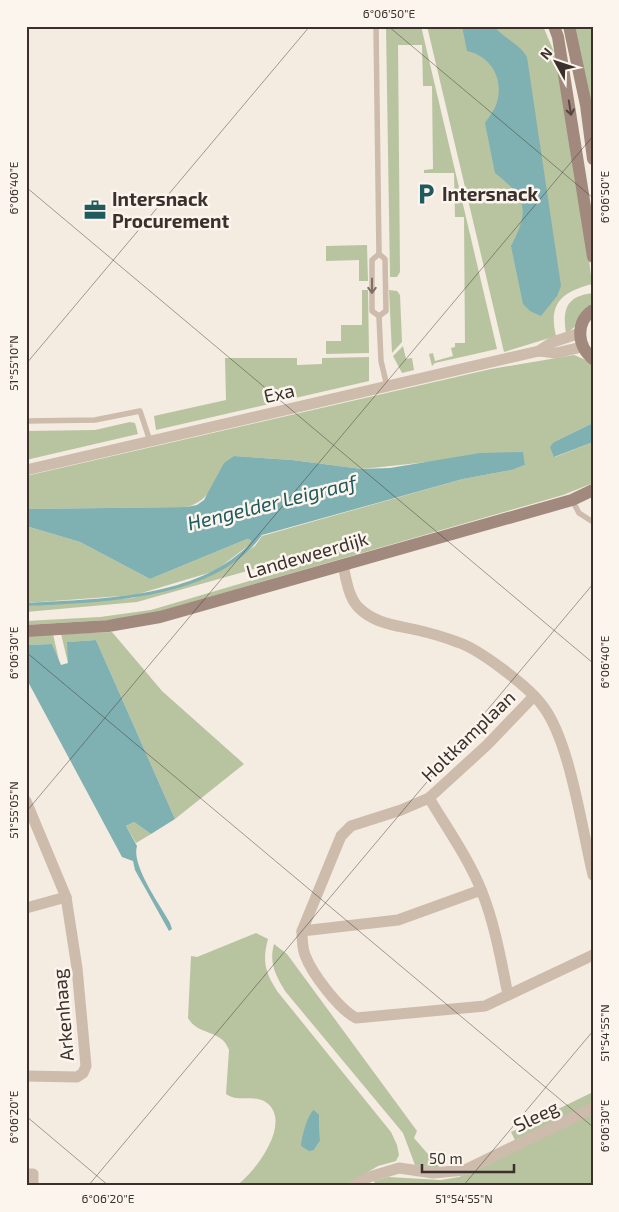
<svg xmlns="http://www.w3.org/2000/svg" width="619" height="1212" font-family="'Exo 2',sans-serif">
  <rect width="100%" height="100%" fill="#f4ebe1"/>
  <g fill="#b8c4a0" fill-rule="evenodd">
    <polygon points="386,26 421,26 497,349 435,363 432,366 429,354 433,353 435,361 453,356 451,348 455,347 455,343 465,343 464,217 455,217 454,173 424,173 424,170 433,169 432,86 423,86 422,45 398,45 400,272 397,277 390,277"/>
    <path d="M427,26H543L557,59L582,203L592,284C562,292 548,303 556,336L504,352Z"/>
    <polygon points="571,26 593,26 593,133"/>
    <polygon points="367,245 368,281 359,281 359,260 326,261 326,246"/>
    <polygon points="362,290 368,290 369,353 326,354 326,341 341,341 341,325 362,325"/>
    <polygon points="389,290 397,291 400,295 402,342 392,353"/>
    <path d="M593,293C593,307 578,327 566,333C562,308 567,296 593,293Z"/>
    <polygon points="403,346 406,359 412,358 414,370 402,373 393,356"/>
    <path d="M574,355L593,363V423L554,442L552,448L555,457L593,442V483L563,495L150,614L122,619L26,625V621L100,617L151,610L300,566L297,557L137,602L26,612V606L132,598L177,587L210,576L255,546L262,536L463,479L512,470L525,465L522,452L362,469L292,460L234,456C222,474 209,502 187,507L26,509V476L491,369Z"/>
    <polygon points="369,357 369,381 156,430 154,416 226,400 225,358 297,358 297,365 322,364 322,358"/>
    <polygon points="130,422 135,423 138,434 26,460 26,431 95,430"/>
    <polygon points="26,526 80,542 150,579 247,539 251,540 249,545 215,571 135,595 26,603"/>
    <polygon points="112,632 162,691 244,764 175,819 96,640 68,642 68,663 61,634"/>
    <polygon points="53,634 60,665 52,644 26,645 26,636"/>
    <polygon points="134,822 151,834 136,843 126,826"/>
    <path d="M256,933L268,939C262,961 265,972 277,991L391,1132L397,1145L399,1155L396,1161L378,1166L344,1186H236C256,1172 295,1119 264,1101C252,1095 236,1102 226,1094L229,1050C222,1029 198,1036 188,1018L191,956L197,957ZM319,1115L320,1141L314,1150L301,1146L306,1129Z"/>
    <path d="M274,944L287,954L417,1131L414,1138L441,1169L415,1165L403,1133L285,991C275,974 269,963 274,944Z"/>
    <polygon points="593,1092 593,1104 516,1142 511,1132"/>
    <polygon points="593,1111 593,1186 376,1186 374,1181 388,1177 441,1180 459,1177 483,1167"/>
  </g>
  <g fill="#7fb0b2">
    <path d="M462,26H494C503,38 519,43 527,57L561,286L557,296L541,316L530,311L523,304L511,246C530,210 527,198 495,173L485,123C489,117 495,110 497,102C504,79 491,56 467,51Z"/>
    <polygon points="593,423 593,442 554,457 550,447 554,442"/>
    <path d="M523,452L525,465L512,470L463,479L262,535C215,601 100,602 26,606V603C92,599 182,599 236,556C242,551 249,547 251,540L247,539L150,579L80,542L26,526V509L187,507L197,505L204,500L224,463L234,456L292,460L362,469L390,468L480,453Z"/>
    <path d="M96,640L175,819L151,834L134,822L126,826L137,846C131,865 160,905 170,923L172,929L169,931L135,870L133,861L122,857L26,678V645L52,644L61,665L68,663L67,642Z"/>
    <path d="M314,1110L319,1115L320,1141L314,1150L309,1151L301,1146C301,1138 308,1113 314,1110Z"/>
  </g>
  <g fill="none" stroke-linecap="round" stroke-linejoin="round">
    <g stroke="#cdbbac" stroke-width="5.5">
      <polyline points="376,26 379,254"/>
      <polyline points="379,254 372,260 372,311 379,316"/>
      <polyline points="379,254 385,259 386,311 379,316"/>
      <polyline points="379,316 381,361 387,386"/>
      <polyline points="26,421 95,420 140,411 150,441"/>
      <polyline points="572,500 579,513 593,522"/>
    </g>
    <g stroke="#cdbbac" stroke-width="11">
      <polyline points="539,351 553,342 580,333"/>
      <polyline points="26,470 539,351 556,353 582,347"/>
      <path d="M343,565C346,578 348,596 358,607C375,624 395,625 417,630C430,633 444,637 457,642C478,648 529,687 542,705C570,740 582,830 593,875"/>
      <path d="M534,696L487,745L429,798L401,810L351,826L341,836L302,931C302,939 302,947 305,955C312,974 339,1009 356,1018L485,1006L593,955"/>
      <path d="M429,798C447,828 469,859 482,892C495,925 501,960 508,995"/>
      <polyline points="26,801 66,897 77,968 86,1066 83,1073 77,1077 26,1076"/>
      <polyline points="26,908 66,897"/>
      <polyline points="302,931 398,920 481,890"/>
      <polyline points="26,1174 33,1174 33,1186"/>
      <polyline points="353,1186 369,1177 399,1168 433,1173 465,1170 593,1108"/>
    </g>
    <g stroke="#a18a7d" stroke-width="12">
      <polyline points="554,26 558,37 593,257"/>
      <polyline points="569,26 586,105 593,159"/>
      <path d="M593,310C575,322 577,346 593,359"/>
      <polyline points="26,631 108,626 160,617 572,500 593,490"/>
    </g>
  </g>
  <defs><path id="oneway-shaft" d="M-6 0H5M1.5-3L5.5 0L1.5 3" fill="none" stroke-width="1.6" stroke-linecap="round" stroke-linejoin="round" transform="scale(1.25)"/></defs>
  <use stroke="#544640" href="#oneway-shaft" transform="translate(570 108) rotate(81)"/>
  <use stroke="#7d6f65" href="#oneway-shaft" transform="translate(372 286) rotate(90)"/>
  <path fill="none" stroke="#3b302b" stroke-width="1" stroke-opacity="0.45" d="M388,26L593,198M26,187L593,663M26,364L310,26M26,652L593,1127M26,812L593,136M26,1116L109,1186M88,1186L593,584M463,1186L593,1031"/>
  <defs>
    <g id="parking-bare" transform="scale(1.725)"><path d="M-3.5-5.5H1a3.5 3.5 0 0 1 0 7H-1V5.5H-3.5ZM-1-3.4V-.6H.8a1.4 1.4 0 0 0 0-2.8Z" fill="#1f5a5e" stroke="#fbf5ee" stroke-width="2.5" paint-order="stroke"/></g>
    <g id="office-bare" transform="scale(1.725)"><path d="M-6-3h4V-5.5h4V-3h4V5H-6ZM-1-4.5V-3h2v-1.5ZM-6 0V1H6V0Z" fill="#1f5a5e" stroke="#fbf5ee" stroke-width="2.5" paint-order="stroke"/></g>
  </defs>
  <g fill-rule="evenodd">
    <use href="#parking-bare" x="426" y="194"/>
    <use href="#office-bare" x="95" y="210"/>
  </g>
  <g text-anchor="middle" stroke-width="5" stroke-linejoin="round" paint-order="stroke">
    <g font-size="19" font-weight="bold" fill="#3b302b" stroke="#fbf5ee" text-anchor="start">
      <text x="442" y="201">Intersnack</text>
      <text x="112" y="206">Intersnack<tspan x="112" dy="22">Procurement</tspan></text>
    </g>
    <g font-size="19" fill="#3b302b" stroke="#fbf5ee">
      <text transform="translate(279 393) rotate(-13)" y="7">Exa</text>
      <text transform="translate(307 555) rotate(-16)" y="7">Landeweerdijk</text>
      <text transform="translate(468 736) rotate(-44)" y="7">Holtkamplaan</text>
      <text transform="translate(63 1015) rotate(-95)" y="7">Arkenhaag</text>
      <text transform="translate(536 1116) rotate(-26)" y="7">Sleeg</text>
    </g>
    <g font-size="20" font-style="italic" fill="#1f5a5e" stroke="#fbf5ee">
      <text transform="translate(272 503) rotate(-14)" y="7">Hengelder Leigraaf</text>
    </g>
  </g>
  <rect width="619" height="1212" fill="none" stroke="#fbf5ee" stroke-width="55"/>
  <g transform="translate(556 62) rotate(310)" stroke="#fbf5ee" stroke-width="4" paint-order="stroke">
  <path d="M0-4L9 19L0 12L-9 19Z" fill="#3b302b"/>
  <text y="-8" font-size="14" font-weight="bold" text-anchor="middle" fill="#3b302b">N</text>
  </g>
  <path d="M422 1164v8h92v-8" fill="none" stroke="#3b302b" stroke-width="2.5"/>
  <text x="429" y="1164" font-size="15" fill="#3b302b" stroke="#fbf5ee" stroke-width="4" paint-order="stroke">50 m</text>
  <rect x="28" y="28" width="564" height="1156" fill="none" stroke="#3b302b" stroke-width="2"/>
  <g font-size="12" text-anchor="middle" fill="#3b302b">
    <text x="389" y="18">6°06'50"E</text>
    <text transform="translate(14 188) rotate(-90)" y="4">6°06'40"E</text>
    <text transform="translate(605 197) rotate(-90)" y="4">6°06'50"E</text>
    <text transform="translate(14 363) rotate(-90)" y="4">51°55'10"N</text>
    <text transform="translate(14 653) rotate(-90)" y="4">6°06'30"E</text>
    <text transform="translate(605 662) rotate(-90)" y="4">6°06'40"E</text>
    <text transform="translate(14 810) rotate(-90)" y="4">51°55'05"N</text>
    <text transform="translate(605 1033) rotate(-90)" y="4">51°54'55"N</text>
    <text transform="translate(14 1117) rotate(-90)" y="4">6°06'20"E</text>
    <text transform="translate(605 1126) rotate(-90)" y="4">6°06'30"E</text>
    <text x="108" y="1203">6°06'20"E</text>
    <text x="464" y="1203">51°54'55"N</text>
  </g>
</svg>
